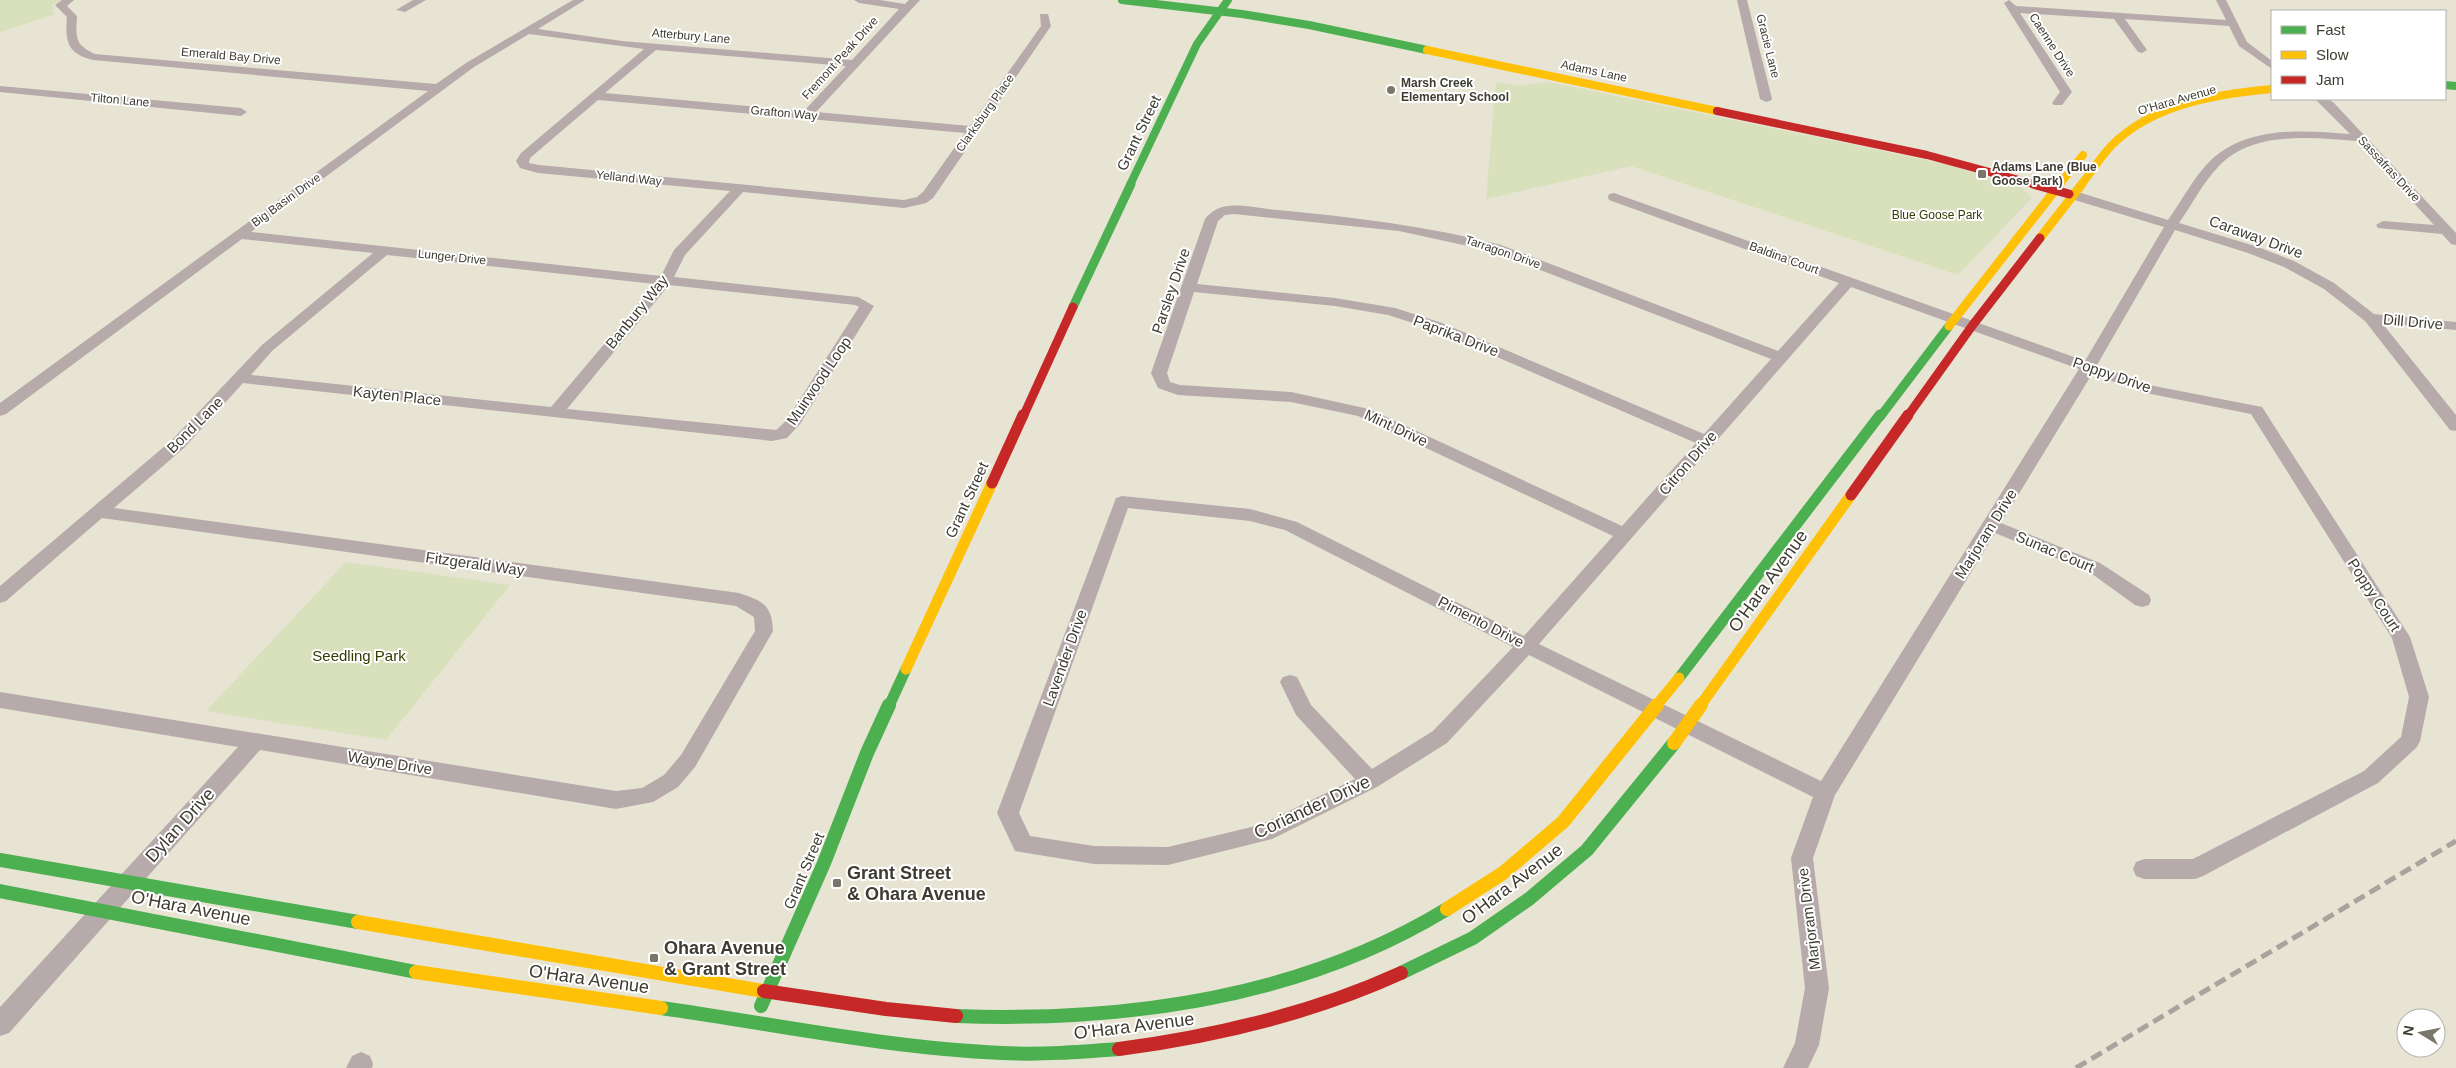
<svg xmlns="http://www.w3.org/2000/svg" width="2456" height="1068" font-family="Helvetica,sans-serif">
  <rect width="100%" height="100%" fill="#e7e4d4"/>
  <g fill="#d8e0bc">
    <polygon points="0,0 60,0 52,5 54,10 52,11 56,14 0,32"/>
    <polygon points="1496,82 1519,86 1549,82 1946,164 2021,187 2032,198 1958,275 1631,166 1486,199"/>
    <polygon points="346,562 510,585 386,740 206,711"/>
  </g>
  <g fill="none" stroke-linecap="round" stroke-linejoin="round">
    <g fill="#b7aaaa" fill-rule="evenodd">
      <path d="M62,0H74L67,6L77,16C76,37 74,44 95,54L436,84L466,63L573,0H585L538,29L622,41L852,60L899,9L859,3L854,0H880L905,4L909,0H920L816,112L970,126L1041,26L1040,14H1048L1051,26L933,198L926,203L904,208L743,192L685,255L674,277L858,297L874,306L800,424L787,438L772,441L243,383L184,448L114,508L739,593C763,601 772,605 773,631L695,767L678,787L653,802L616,809L260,750L9,1033L0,1036V1007L238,747L0,708V692L616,791L642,788L664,775L681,755L755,631L754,617L736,606L102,518L6,601L0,603V586L172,440L262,345L373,253L242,239L6,414L0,416V403L428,91L93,60C67,54 65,41 67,17L55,5ZM529,34L644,49L521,153L516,161L520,168L538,173L730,191L674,250L661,276L251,232L474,67ZM656,50L846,66L804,111L605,93ZM598,100L965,133L923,192L917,197L904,200L539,165L529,163L530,158ZM387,255L655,284L551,407L251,375L272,351ZM669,285L855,305L859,307L786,421L776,430L567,409Z"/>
      <polygon points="413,0 426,0 405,12 396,10"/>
      <polygon points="1737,0 1747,0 1772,99 1770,101 1766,102 1760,99"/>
      <polygon points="2009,0 2016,6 2226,20 2216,0 2226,0 2247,42 2272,61 2272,69 2239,46 2229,26 2125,19 2147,50 2142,53 2138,52 2114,19 2020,13 2072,92 2062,105 2054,105 2052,103 2060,92 2004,3"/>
      <polygon points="0,86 241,108 247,112 241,116 0,92"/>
      <path d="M2315,99H2328L2334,103L2456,233V245L2451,244L2442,234L2378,228L2376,225L2383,221L2434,225L2357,141C2311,138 2254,130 2219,166C2203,182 2192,205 2179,223L2258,247L2294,261L2334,283L2374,314L2456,322V330L2382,323L2456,415V431L2450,430L2365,321L2324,289L2284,267L2248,253L2175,230L2097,365L2154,386L2262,407L2410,637L2429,697L2420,741L2417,747L2378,783L2203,876L2195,879H2144L2136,876L2133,869L2136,862L2144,859H2193L2364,771L2401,737L2409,697L2392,638L2251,414L2146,393L2092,374L2001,523L2100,563L2149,595L2151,600L2149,605L2142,607L2135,605L2088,571L1995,533L1835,795L1813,858L1829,988L1819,1045L1808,1068H1783L1795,1043L1805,988L1791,858L1813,797L1529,655L1447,743L1377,787L1272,839L1168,865L1094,864L1015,851L997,813L1116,498L1122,496L1250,509L1297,522L1524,636L1613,536L1358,416L1291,402L1178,395L1158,388L1151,373L1205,219C1208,215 1213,211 1217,209C1234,201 1260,209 1278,210C1353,217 1427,226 1501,245L1778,351L1839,283L1609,200L1608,197L1609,194L1614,193L2085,361L2164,227L2068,198L2067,195L2068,192H2078L2168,220C2181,202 2195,175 2211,160C2248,126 2303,130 2350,134ZM1234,214L1399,231L1491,251L1771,359L1704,434L1442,323L1395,308L1335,298L1197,284L1218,221L1225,215ZM1851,287L2079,369L1821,781L1539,644ZM1194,292L1335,306L1388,315L1432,329L1696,443L1622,526L1369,409L1291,392L1180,385L1170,382L1167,373ZM1128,508L1250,521L1285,530L1513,647L1433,731L1372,769L1311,705L1297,677L1290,675L1283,677L1280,682L1296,715L1355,779L1260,825L1168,847L1094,846L1030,836L1019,813Z"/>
      <polygon points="361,1052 370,1056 373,1064 372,1068 346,1068 352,1056"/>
    </g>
    <g stroke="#4caf50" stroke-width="8">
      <polyline points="1122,0 1242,14 1309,25 1427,50"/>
      <polyline points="2445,85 2456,86"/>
      <polyline points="1130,185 1197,44 1228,0"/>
    </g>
    <g stroke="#4caf50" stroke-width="9">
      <polyline points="1073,307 1131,184"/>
      <polyline points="1880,417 1949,326"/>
    </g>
    <g stroke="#4caf50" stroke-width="11">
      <polyline points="1679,678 1880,415"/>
      <polyline points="889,706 906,669"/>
    </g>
    <g stroke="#4caf50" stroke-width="14">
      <polyline points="0,860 358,922"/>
      <polyline points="0,891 416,972"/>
      <polyline points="1401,973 1473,938 1529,899 1587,850 1674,743"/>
      <polyline points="761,1006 824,863 867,753 889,705"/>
      <path d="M661,1008C774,1024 887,1048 1002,1053C1041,1055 1080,1052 1119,1049"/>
      <path d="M956,1016C1124,1022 1301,998 1447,909"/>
    </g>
    <g stroke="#ffc107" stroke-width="8">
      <polyline points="1427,50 1717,111"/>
      <polyline points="2059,185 2083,155"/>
      <path d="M2081,185C2091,172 2100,158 2111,146C2152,104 2217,94 2272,89"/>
    </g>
    <g stroke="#ffc107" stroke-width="9">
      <polyline points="2040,238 2082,184"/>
      <polyline points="1949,326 2060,184"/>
    </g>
    <g stroke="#ffc107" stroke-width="11">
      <polyline points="906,669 992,483"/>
      <polyline points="1656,706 1679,678"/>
      <polyline points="1700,706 1851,495"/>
    </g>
    <g stroke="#ffc107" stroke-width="14">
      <polyline points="1674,743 1701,705"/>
      <polyline points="1447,909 1503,873 1563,822 1657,705"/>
      <polyline points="358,922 764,991"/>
      <polyline points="416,972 661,1008"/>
    </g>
    <polyline stroke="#c62828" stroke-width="8" points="1717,111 1927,155 2037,185"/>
    <g stroke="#c62828" stroke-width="9">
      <polyline points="2033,184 2069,194"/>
      <polyline points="1023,417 1073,307"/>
      <polyline points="1907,417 1972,326 2040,238"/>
    </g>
    <g stroke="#c62828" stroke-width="11">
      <polyline points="992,483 1023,415"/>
      <polyline points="1851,495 1908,415"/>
    </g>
    <g stroke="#c62828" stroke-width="14">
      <polyline points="764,991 886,1009 956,1016"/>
      <path d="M1119,1049C1217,1036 1311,1014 1401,973"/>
    </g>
    <polyline stroke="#aba29e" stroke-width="5" stroke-dasharray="12 6" stroke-linecap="butt" points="2076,1068 2456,841"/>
  </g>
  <g fill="#79776a" stroke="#fff" stroke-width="2">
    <circle cx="1391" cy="90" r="5"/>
    <rect x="1977" y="169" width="10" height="10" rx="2.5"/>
    <rect x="832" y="878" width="10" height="10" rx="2.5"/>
    <rect x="649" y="953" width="10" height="10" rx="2.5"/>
  </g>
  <g text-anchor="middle" stroke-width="4" stroke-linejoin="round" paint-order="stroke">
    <g font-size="12" fill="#3e3c31" stroke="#fff">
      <text transform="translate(691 36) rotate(5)" y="4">Atterbury Lane</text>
      <text transform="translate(2052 45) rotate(57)" y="4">Caenne Drive</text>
      <text transform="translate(1768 46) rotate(76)" y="4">Gracie Lane</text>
      <text transform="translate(231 56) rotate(5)" y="4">Emerald Bay Drive</text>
      <text transform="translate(840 58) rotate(-48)" y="4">Fremont Peak Drive</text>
      <text transform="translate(1594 71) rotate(12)" y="4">Adams Lane</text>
      <text transform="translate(120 100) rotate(5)" y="4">Tilton Lane</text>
      <text transform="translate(2177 100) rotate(-16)" y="4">O'Hara Avenue</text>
      <text transform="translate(784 113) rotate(5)" y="4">Grafton Way</text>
      <text transform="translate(985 113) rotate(-55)" y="4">Clarksburg Place</text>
      <text transform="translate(2389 169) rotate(47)" y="4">Sassafras Drive</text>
      <text transform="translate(629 178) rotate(6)" y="4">Yelland Way</text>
      <text transform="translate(286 200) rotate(-36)" y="4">Big Basin Drive</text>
      <text transform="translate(1503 252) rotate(19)" y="4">Tarragon Drive</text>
      <text transform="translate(452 257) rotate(6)" y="4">Lunger Drive</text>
      <text transform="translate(1784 258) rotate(20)" y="4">Baldina Court</text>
    </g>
    <g font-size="12" font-weight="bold" fill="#3e3c31" stroke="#fff" text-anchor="start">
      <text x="1401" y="87">Marsh Creek<tspan x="1401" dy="14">Elementary School</tspan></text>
      <text x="1992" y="171">Adams Lane (Blue<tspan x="1992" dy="14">Goose Park)</tspan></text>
    </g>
    <g font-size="12" fill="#303e00" stroke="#fff">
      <text x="1937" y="219">Blue Goose Park</text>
    </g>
    <g font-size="15" fill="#3e3c31" stroke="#fff">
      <text transform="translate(1139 133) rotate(-64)" y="5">Grant Street</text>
      <text transform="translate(2256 237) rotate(20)" y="5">Caraway Drive</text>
      <text transform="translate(1171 291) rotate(-71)" y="5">Parsley Drive</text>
      <text transform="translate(637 312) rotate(-51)" y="5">Banbury Way</text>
      <text transform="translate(2413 322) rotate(5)" y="5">Dill Drive</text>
      <text transform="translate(1456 336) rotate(21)" y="5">Paprika Drive</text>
      <text transform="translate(2112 375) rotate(19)" y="5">Poppy Drive</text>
      <text transform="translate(819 381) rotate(-56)" y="5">Muirwood Loop</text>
      <text transform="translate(397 396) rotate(6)" y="5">Kayten Place</text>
      <text transform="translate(195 425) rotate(-45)" y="5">Bond Lane</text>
      <text transform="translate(1396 428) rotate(25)" y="5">Mint Drive</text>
      <text transform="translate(1688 463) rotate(-49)" y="5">Citron Drive</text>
      <text transform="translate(967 500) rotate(-65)" y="5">Grant Street</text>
      <text transform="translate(1986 534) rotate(-58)" y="5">Marjoram Drive</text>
      <text transform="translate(2055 552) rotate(23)" y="5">Sunac Court</text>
      <text transform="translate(475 564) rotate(8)" y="5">Fitzgerald Way</text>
      <text transform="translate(2374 595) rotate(57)" y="5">Poppy Court</text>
      <text transform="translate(1481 622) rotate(27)" y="5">Pimento Drive</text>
      <text transform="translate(1065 658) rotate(-70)" y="5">Lavender Drive</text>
      <text transform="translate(390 763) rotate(9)" y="5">Wayne Drive</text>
      <text transform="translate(804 871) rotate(-67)" y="5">Grant Street</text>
      <text transform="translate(1809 919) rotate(-97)" y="5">Marjoram Drive</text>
    </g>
    <g font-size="15" fill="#303e00" stroke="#fff">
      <text x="359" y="661">Seedling Park</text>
    </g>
    <g font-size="18" fill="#3e3c31" stroke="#fff">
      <text transform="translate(1768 581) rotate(-54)" y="6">O'Hara Avenue</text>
      <text transform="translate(1312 807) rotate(-25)" y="6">Coriander Drive</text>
      <text transform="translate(180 825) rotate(-48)" y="6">Dylan Drive</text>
      <text transform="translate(1512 884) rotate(-37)" y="6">O'Hara Avenue</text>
      <text transform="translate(191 908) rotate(11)" y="6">O'Hara Avenue</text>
      <text transform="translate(589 979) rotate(8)" y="6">O'Hara Avenue</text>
      <text transform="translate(1134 1026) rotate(-7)" y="6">O'Hara Avenue</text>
    </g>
    <g font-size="18" font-weight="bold" fill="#3e3c31" stroke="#fff" text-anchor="start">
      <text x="847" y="879">Grant Street<tspan x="847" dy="21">&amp; Ohara Avenue</tspan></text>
      <text x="664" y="954">Ohara Avenue<tspan x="664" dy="21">&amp; Grant Street</tspan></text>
    </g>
  </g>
  <rect x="2271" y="10" width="175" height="90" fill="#ffffff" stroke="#b2b1ad"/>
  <rect x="2281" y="26" width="25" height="8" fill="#4caf50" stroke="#b2b1ad"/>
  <text x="2316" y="35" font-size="15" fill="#3e3c31">Fast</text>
  <rect x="2281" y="51" width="25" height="8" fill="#ffc107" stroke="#b2b1ad"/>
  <text x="2316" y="60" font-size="15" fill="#3e3c31">Slow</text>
  <rect x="2281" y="76" width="25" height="8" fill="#c62828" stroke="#b2b1ad"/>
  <text x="2316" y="85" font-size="15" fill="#3e3c31">Jam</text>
  <g transform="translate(2421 1033) rotate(280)"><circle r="24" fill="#ffffff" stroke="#b2b1ad"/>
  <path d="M0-4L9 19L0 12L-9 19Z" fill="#79776a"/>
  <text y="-8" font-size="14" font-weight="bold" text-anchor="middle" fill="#3e3c31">N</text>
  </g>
</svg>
